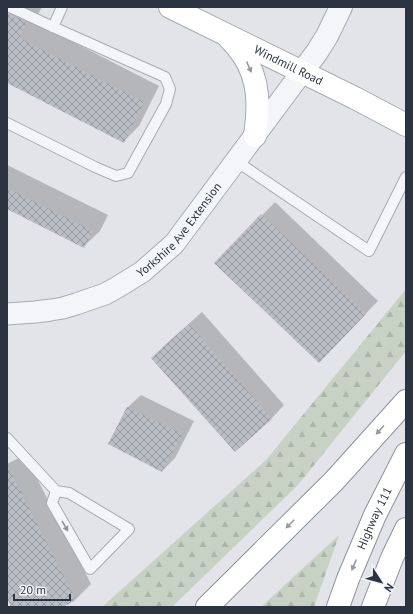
<svg xmlns="http://www.w3.org/2000/svg" width="413" height="614" font-family="'PT Sans',sans-serif">
  <defs>
    <pattern id="forest-firs" width="22" height="20" patternUnits="userSpaceOnUse"><rect width="22" height="20" fill="#c7d2c4"/><path d="M5 1l3.5 6h-7zM16 11l3.5 6h-7z" fill="#abb5a9"/></pattern>
    <pattern id="building-cross-hatch" width="8" height="8" patternUnits="userSpaceOnUse"><rect width="8" height="8" fill="#b9bec5"/><path d="M0 0l8 8M0 8l8-8" fill="none" stroke="#979ba1"/></pattern>
  </defs>
  <rect width="100%" height="100%" fill="#e2e4e9"/>
  <g fill="url(#forest-firs)">
    <polygon points="406,289 406,351 298,485 172,607 102,607 266,460"/>
    <polygon points="339,535 314,607 261,607"/>
  </g>
  <g fill="#0003">
    <polygon points="17,7 42,7 34,22 159,86 139,126 123,142 7,82 7,20 10,14"/>
    <polygon points="7,165 108,215 100,231 84,246 7,208"/>
    <polygon points="275,202 378,301 331,349 216,263"/>
    <polygon points="202,312 284,405 272,418 235,451 152,358 165,345"/>
    <polygon points="141,395 194,421 175,458 162,471 109,444 128,407"/>
    <polygon points="25,455 91,584 76,599 61,607 13,607 7,596 7,464"/>
  </g>
  <g fill="url(#building-cross-hatch)">
    <polygon points="7,13 27,22 19,38 144,102 124,143 7,83"/>
    <polygon points="7,188 93,231 84,248 7,209"/>
    <polygon points="261,214 366,314 319,363 214,263"/>
    <polygon points="189,324 272,419 235,452 151,358"/>
    <polygon points="127,407 182,434 162,472 108,444"/>
    <polygon points="7,465 76,600 63,607 11,607 7,598"/>
  </g>
  <g fill="none" stroke-linecap="round" stroke-linejoin="round">
    <g stroke="#a7abb3" stroke-width="12">
      <g id="service">
        <polyline points="10,7 53,27"/>
        <polyline points="7,123 95,167 116,176 128,173 166,104 170,89 165,77 53,27 62,7"/>
        <polyline points="236,161 369,251 406,177"/>
        <polyline points="7,438 56,491 69,493 129,529 90,569 52,503 56,491"/>
      </g>
    </g>
    <g stroke="#a7abb3" stroke-width="23">
      <g id="minor">
        <path id="s1" d="M7,314L35,312L51,310L63,308L76,304L105,294L116,288L142,272L174,244L302,72"/>
      </g>
    </g>
    <g stroke="#a7abb3" stroke-width="24">
      <polyline id="tertiary" points="302,72 317,52 327,36 341,7"/>
    </g>
    <g stroke="#a7abb3" stroke-width="24">
      <g id="secondary">
        <path id="s2" d="M170,7L355,98L406,125"/>
        <path d="M229,38C234,43 239,49 243,55C260,80 259,107 255,136"/>
      </g>
    </g>
    <g stroke="#8a929f" stroke-width="24">
      <g id="motorway">
        <polyline points="207,607 334,481 406,401"/>
        <path id="s3" d="M338,607L348,579L375,515L406,454"/>
        <polyline points="373,607 392,558 406,529"/>
      </g>
    </g>
    <use href="#service" stroke="#f4f5f8" stroke-width="10"/>
    <use href="#minor" stroke="#f4f5f8" stroke-width="21"/>
    <use href="#tertiary" stroke="#f4f5f8" stroke-width="22"/>
    <use href="#secondary" stroke="#fff" stroke-width="22"/>
    <use href="#motorway" stroke="#fff" stroke-width="22"/>
  </g>
  <defs><path id="oneway-solid" d="M-6-.8H1V-3.2L6.5 0L1 3.2V.8H-6Z"/></defs>
  <g fill="#9598a0">
    <use href="#oneway-solid" transform="translate(249 67) rotate(66)"/>
    <use href="#oneway-solid" transform="translate(380 430) rotate(132)"/>
    <use href="#oneway-solid" transform="translate(290 524) rotate(135)"/>
    <use href="#oneway-solid" transform="translate(354 565) rotate(113)"/>
  </g>
  <use fill="#90949c" href="#oneway-solid" transform="translate(65 526) rotate(60)"/>
  <g text-anchor="middle" stroke-width="4" stroke-linejoin="round" paint-order="stroke">
    <g font-size="12" fill="#2b3240" stroke="#f1f3f7">
      <text dy="4" stroke="none"><textPath href="#s2" startOffset="132">Windmill Road</textPath></text>
      <text dy="4" stroke="none"><textPath href="#s1" startOffset="200">Yorkshire Ave Extension</textPath></text>
      <text dy="4" stroke="none"><textPath href="#s3" startOffset="96">Highway 111</textPath></text>
    </g>
  </g>
  <rect width="413" height="614" fill="none" stroke="#2b3240" stroke-width="16"/>
  <g transform="translate(381 582) rotate(126)" stroke="#f1f3f7" stroke-width="3" paint-order="stroke">
  <path d="M0-3L7 15L0 10L-7 15Z" fill="#2b3240"/>
  <text y="-6" font-size="11" font-weight="bold" text-anchor="middle" fill="#2b3240">N</text>
  </g>
  <path d="M14 594v6h56v-6" fill="none" stroke="#2b3240" stroke-width="2"/>
  <text x="20" y="594" font-size="12" fill="#2b3240" stroke="#f1f3f7" stroke-width="3" paint-order="stroke">20 m</text>
</svg>
